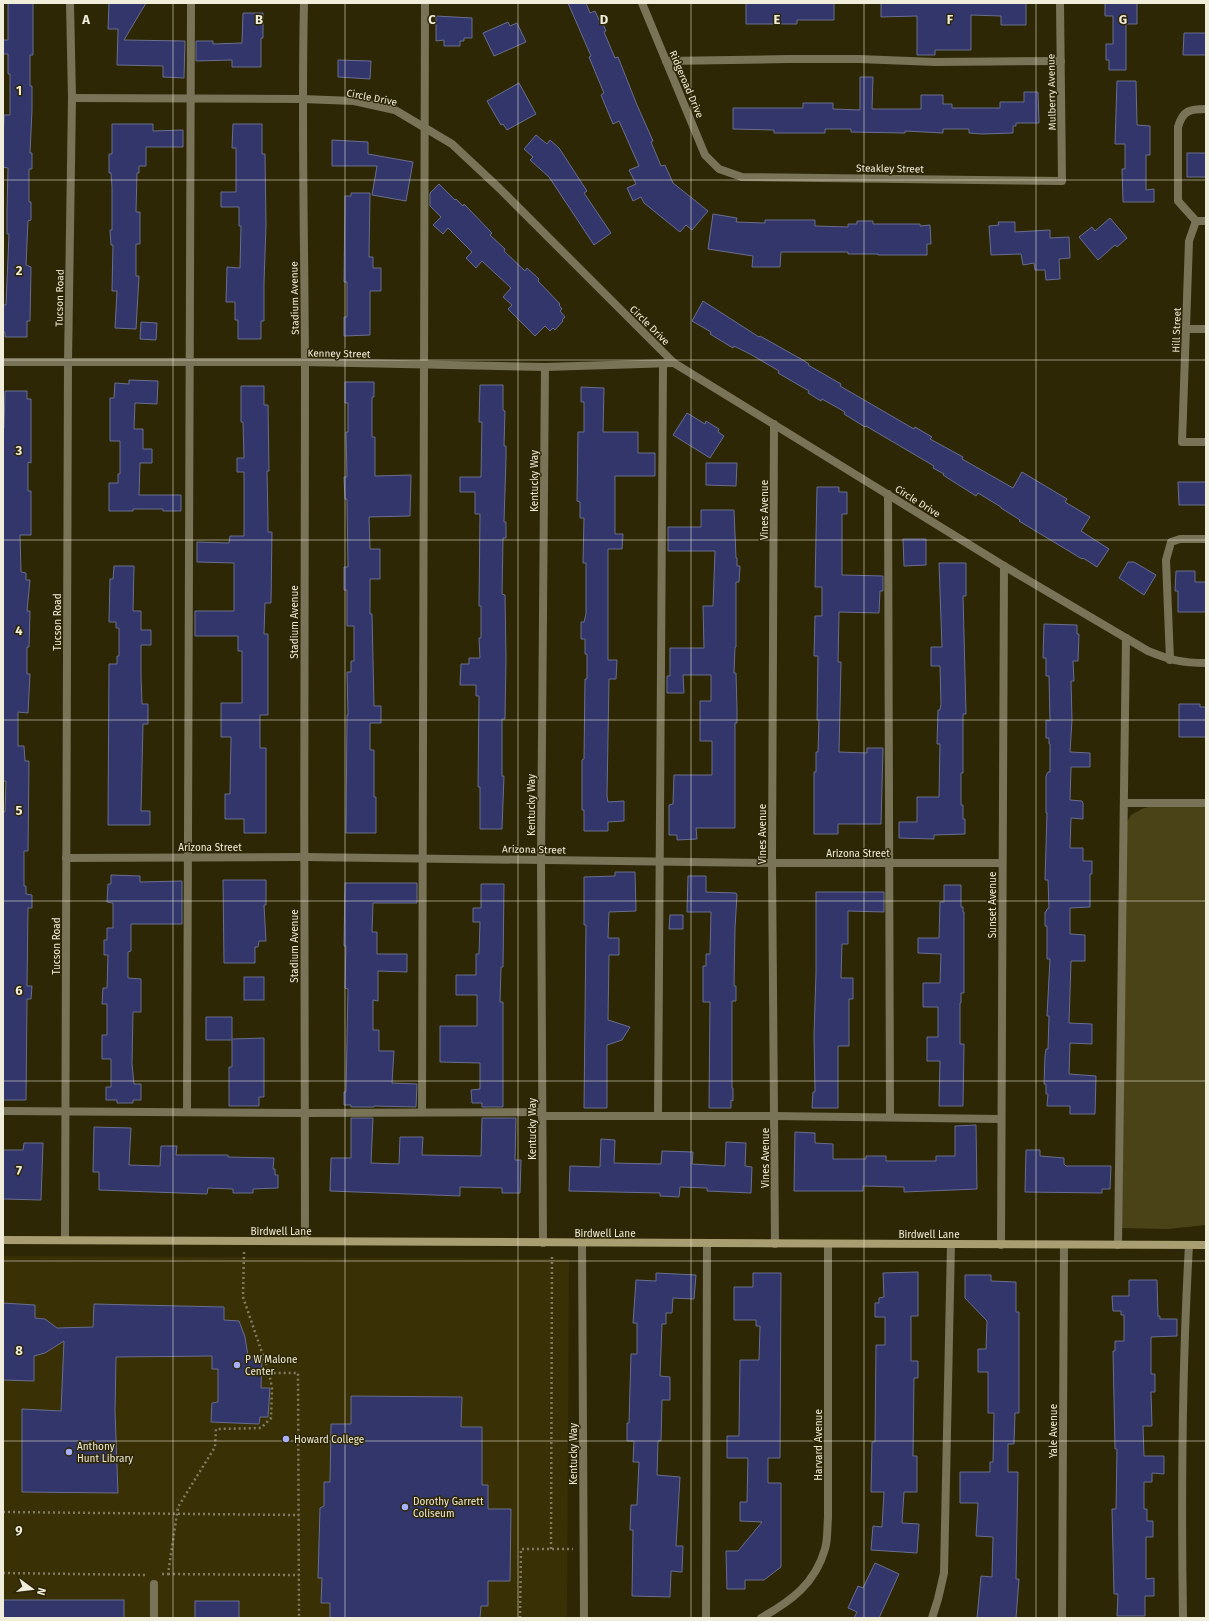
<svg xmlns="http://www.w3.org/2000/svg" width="1209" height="1621" font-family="'Fira Sans',sans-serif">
  <rect width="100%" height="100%" fill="#2e2706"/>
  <polygon fill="#393006" points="3,1256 569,1259 567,1618 3,1618"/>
  <polygon fill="#4b4318" points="1160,805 1206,807 1206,1225 1168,1229 1121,1228 1125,826 1131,815 1144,808"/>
  <g fill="#32366b" stroke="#696e8d">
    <polygon points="8,3 33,3 33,55 30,55 30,86 32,86 32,110 30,153 32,153 32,169 29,169 29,202 31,202 31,220 28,221 26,265 31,267 30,321 27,321 27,337 5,337 5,332 3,333 3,305 6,305 9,234 7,234 7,210 8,168 3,167 3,148 4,115 10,115 10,74 8,74 8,54 3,54 3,40 8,40"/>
    <polygon points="109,3 146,3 124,40 185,41 184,78 163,77 163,66 117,65 118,29 108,29"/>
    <polygon points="568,3 586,3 590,13 595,11 599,20 601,19 606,31 604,32 615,58 618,57 637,105 653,141 651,142 661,166 665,165 673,183 708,211 692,230 686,225 680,232 644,203 641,197 633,201 627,188 636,184 629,170 639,166 619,121 613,124 601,95 604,93 589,57 591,56"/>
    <polygon points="746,3 834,3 834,20 797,20 797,24 746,24"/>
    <polygon points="881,3 1026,3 1026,25 1001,25 1001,16 971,15 971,50 935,50 935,55 917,55 917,16 881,17"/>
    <polygon points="1105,3 1137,3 1137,24 1126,24 1126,70 1109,70 1109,60 1106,60 1106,44 1113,44 1113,16 1105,16"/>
    <polygon points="243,13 263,13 263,38 261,38 261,67 232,67 232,60 196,61 196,41 213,41 213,44 242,43"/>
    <polygon points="436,16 472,18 472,38 464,38 464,41 460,41 460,46 444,46 444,40 436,41"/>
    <polygon points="508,22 510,26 517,23 526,42 494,56 483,33"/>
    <polygon points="1184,33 1206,33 1206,55 1183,55"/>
    <polygon points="338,60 371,61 370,79 338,77"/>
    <polygon points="860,77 873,77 872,109 921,109 921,95 943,95 943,104 952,104 952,108 1000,108 1000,102 1024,102 1024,92 1038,92 1039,123 1016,123 1016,126 1013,126 1013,133 982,134 969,133 969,129 943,129 943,133 905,131 905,133 851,132 851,129 825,129 825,133 774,133 774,130 733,129 733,108 803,108 803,103 833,103 833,109 860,110"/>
    <polygon points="1117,81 1136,81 1137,125 1150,126 1150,155 1146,155 1146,190 1154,189 1154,202 1123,202 1122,169 1125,169 1125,144 1115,144"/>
    <polygon points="519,83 536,114 507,130 503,124 501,125 487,101"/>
    <polygon points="112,124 153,124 153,131 183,130 183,147 146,147 146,166 139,166 139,173 137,173 136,212 140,212 140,244 136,244 136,276 139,276 136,329 115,328 117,291 112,291 113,245 111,245 110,230 112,230 112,187 111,173 109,173 109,154 112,154"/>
    <polygon points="233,124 262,124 262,154 265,154 266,225 264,283 264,321 261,321 261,339 238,339 238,320 235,320 235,302 226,302 227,267 240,268 241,226 239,226 239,207 221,207 221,192 236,192 236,148 232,148"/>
    <polygon points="536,135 547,144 550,140 559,148 587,191 584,193 611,233 594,245 549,177 530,160 533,157 524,149"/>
    <polygon points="332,140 368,142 368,154 413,162 406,201 372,195 377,166 332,166"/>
    <rect x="1187" y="153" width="19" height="24"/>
    <polygon points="439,184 455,200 456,199 463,206 464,204 492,233 490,235 505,249 504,251 525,271 527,268 539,279 538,281 560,304 559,305 562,309 560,311 565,317 562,320 563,321 555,330 553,328 550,331 545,326 535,336 508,309 512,305 503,297 511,288 482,261 476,268 466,258 472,252 448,228 443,234 433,225 441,217 430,206 430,193"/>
    <polygon points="351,193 370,193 369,257 373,257 373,268 381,268 381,291 370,291 370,335 344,336 344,317 347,317 347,282 344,282 345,196 351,196"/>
    <polygon points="713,214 737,218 736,222 765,223 765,220 815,220 815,226 848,227 848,224 857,224 857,221 873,221 873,224 920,224 920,226 930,225 931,244 927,244 927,255 878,255 878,254 848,254 848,252 781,252 780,267 752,267 753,256 708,249"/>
    <polygon points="1110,218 1127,238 1117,247 1115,245 1098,260 1079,237 1092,227 1095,231"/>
    <polygon points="998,222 1015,222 1015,232 1050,230 1050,238 1069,237 1070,258 1059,259 1060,279 1046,280 1045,270 1035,270 1034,263 1023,265 1021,254 991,255 989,226 999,225"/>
    <polygon points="703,301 759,337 760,336 801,359 809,364 808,365 841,384 840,386 914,429 915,427 932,437 930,439 963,457 962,459 1013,488 1022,472 1067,499 1065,502 1090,517 1081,531 1109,549 1097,567 1083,558 1082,559 1019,521 1020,520 1001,508 1001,507 978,493 976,496 943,475 944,474 933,468 934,466 866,426 865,427 844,414 845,412 822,399 821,401 808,393 809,391 778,373 779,371 750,354 734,346 733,348 710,334 711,332 692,321"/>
    <polygon points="141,322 157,323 156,340 140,339"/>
    <polygon points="129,380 158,381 157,404 135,403 134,429 143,429 143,449 152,449 152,463 140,463 139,495 181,495 181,511 163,511 163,509 133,509 133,511 109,511 109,483 118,483 118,474 120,474 120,441 110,441 110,398 114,398 115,383 129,384"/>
    <polygon points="345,382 374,382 374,397 372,397 372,437 375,437 375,476 411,475 410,516 369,517 370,549 380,549 380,579 370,579 370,614 372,614 374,706 381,706 381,723 370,723 370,750 374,750 374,797 376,797 376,833 346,833 347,715 348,715 347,672 351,672 351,661 354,661 354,626 347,626 347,590 344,590 344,567 348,567 347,499 345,499 344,477 347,477 346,432 348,432 348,403 345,403"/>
    <polygon points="480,385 503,385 503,410 505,411 504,446 506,446 506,458 504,522 506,522 506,538 503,538 502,594 505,595 506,658 505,719 502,719 502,776 504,776 502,829 480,829 480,787 478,787 479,696 476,696 476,685 460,685 461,664 469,664 469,658 480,658 479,638 481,638 481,606 479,606 480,514 475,514 475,492 460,492 460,477 481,477 482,422 479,422"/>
    <polygon points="241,386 264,386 264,405 268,405 269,471 267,471 268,521 268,532 272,532 271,603 265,603 264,634 268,634 268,715 260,715 260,748 266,748 266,833 244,833 244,819 225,819 225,794 230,794 231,737 221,737 221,703 242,703 242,651 238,651 238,636 195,636 195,611 234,611 234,563 197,562 197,542 229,543 230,536 244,536 244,472 237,472 237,458 244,458 243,422 241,422"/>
    <polygon points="581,387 604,388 603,432 638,432 638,453 655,453 655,476 615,476 615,534 623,534 622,549 608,549 608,660 617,660 616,679 609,679 607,796 608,802 624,801 624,821 608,822 608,831 584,831 584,810 582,810 582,760 584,759 585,679 587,679 587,654 585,654 585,639 581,639 581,622 584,622 586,614 586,563 583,563 584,518 580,518 580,502 577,501 578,432 584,432 584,402 581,402"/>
    <polygon points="5,391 27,391 27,399 31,399 31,463 28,462 28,491 31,491 31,535 20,535 21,572 26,573 26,580 30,580 27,611 30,611 29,647 27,647 27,674 30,674 28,713 18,712 18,746 24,746 25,761 29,761 28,851 24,851 24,886 26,886 26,894 32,895 32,908 28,908 27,986 32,986 31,999 27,999 26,1100 3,1100 3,812 5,812 6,781 3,781 3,428 4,428"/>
    <polygon points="687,413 705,424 706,421 719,429 718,432 724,436 710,458 673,435"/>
    <polygon points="706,463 737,463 736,486 706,485"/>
    <polygon points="1178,482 1206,482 1206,505 1179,505"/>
    <polygon points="817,487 839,487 839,492 847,492 847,514 842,514 842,575 883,576 883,591 880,591 879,613 839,612 838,662 841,662 839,752 867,753 867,748 883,748 881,824 838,824 838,834 814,834 814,772 816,772 816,752 818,752 819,720 817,720 818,656 814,656 815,616 822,616 822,587 815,587"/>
    <polygon points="701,510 734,510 736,558 737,558 737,566 740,566 739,582 736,582 736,647 735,647 734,673 736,673 737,710 737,723 735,723 735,828 696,828 697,839 677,840 677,835 669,835 669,805 673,804 674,775 712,775 712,741 700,741 700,701 711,701 711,675 683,675 684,693 667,693 667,676 670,676 670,648 704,648 703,606 713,606 715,551 668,551 668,527 701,527"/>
    <polygon points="903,539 926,539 926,565 904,566"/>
    <polygon points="1128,562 1134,562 1156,575 1144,595 1119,578"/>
    <polygon points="939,563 966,563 966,596 963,596 966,714 963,714 963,773 961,773 961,805 963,805 963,819 965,819 965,834 934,835 934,839 899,838 899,822 917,822 917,797 939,797 940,744 937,744 938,710 940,710 941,704 940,666 931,666 931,647 942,647"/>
    <polygon points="114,566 134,566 133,611 141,611 141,630 151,630 151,645 141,645 141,677 142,704 148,704 148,724 143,724 141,811 150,811 150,825 108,825 109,664 117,664 117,656 119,656 119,628 116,628 116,622 109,622 110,579 113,579"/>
    <polygon points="1176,571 1195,571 1195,582 1206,582 1206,612 1178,612 1178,591 1175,591"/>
    <polygon points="1044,624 1077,625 1077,634 1079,634 1078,661 1073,661 1074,681 1071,681 1072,720 1070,752 1090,753 1090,767 1071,767 1070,800 1082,801 1083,803 1083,819 1071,818 1070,848 1083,848 1083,861 1092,861 1092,874 1090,874 1090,907 1070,908 1070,934 1085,935 1085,961 1071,961 1069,1023 1092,1024 1092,1044 1070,1043 1069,1074 1096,1076 1095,1114 1070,1114 1070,1106 1047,1106 1048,1094 1046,1094 1046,1084 1044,1084 1045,1056 1046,1049 1048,1049 1049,1016 1047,1016 1050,959 1047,959 1047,926 1045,926 1045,912 1046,912 1047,909 1049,908 1048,880 1045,880 1047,813 1046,813 1046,776 1048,772 1050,772 1050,744 1049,744 1049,738 1046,738 1046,720 1050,721 1049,676 1046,676 1046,658 1043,658"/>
    <polygon points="1179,704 1200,704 1200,707 1206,707 1206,737 1179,737"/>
    <polygon points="615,872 635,872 636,911 609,912 608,938 619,938 619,955 609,955 608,1020 630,1027 622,1040 607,1045 607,1108 584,1108 586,925 584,925 584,877 615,876"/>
    <polygon points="111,875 140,876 140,882 182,881 182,924 131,924 131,951 128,952 128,978 141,979 141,1012 133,1012 132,1064 134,1084 141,1084 141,1100 133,1100 133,1103 117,1103 117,1100 106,1100 106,1087 111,1087 111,1059 102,1059 102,1035 107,1035 107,1004 102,1004 103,988 107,988 108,955 104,955 104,940 107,940 107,928 113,928 113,903 107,902 108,884 111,884"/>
    <polygon points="688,876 706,876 706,892 736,893 737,895 735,928 734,986 736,986 736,1001 732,1001 732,1088 733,1088 733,1101 731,1100 731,1108 709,1108 710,1002 703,1002 703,966 706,966 706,954 710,954 711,912 687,912"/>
    <polygon points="223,880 266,880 266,905 264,905 266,941 259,941 258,947 255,947 255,963 224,963"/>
    <polygon points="345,883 417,883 417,903 373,903 372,932 377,932 377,954 407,954 407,972 378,971 378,1001 373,1000 373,1030 379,1030 379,1051 394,1051 392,1083 417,1084 416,1107 374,1106 374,1107 351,1107 351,1105 344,1105 344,1092 346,1092 348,989 345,988 346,946 344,946"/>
    <polygon points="481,884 504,884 503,967 501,967 500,1002 503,1002 503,1107 482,1107 482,1103 472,1103 471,1090 480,1089 480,1063 440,1062 440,1026 477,1026 477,995 456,995 456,975 476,975 476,954 479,954 480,922 473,922 473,908 481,908"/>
    <polygon points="944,885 961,885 961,907 963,907 963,912 964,912 964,993 961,993 961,1003 960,1003 960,1044 964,1044 963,1106 939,1106 940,1061 927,1061 927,1037 938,1037 938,1007 923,1007 923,983 940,983 941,954 918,953 918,938 939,938 940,902 944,902"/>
    <polygon points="816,892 884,892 884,912 848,911 848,944 842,944 841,978 853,978 853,999 849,999 849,1046 838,1046 838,1108 812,1108 813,1092 815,1092 814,1035 816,973"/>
    <polygon points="670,915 683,915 683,929 669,929"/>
    <rect x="244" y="977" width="20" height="23"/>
    <polygon points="206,1017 232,1017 232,1039 264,1038 264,1097 259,1097 259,1106 229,1106 229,1067 232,1067 232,1040 206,1040"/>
    <polygon points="351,1118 373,1118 371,1163 399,1164 400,1137 423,1137 422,1155 481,1156 482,1118 516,1118 515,1160 521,1160 520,1193 502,1193 502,1188 460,1187 460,1196 330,1191 331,1158 351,1158"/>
    <polygon points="976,1125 977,1189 904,1192 904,1187 863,1186 863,1191 794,1191 795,1132 815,1133 815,1143 833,1144 833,1159 866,1159 866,1156 886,1156 886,1161 936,1161 936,1156 955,1156 955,1126"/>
    <polygon points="94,1127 131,1128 129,1165 160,1166 161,1146 177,1146 176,1155 228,1155 228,1157 274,1158 273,1169 275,1169 275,1175 278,1175 278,1188 253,1189 253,1193 233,1193 233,1189 208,1188 207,1194 99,1190 99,1172 93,1172"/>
    <polygon points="601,1139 615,1140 614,1163 661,1164 662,1151 693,1152 692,1164 725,1166 726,1142 746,1143 745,1166 752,1167 751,1193 707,1191 707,1188 680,1187 679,1197 660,1196 660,1193 569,1191 570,1166 600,1167"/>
    <polygon points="24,1143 43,1143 41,1200 3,1199 3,1150 23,1150"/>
    <polygon points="1026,1150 1040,1150 1040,1156 1064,1158 1064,1164 1066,1166 1111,1166 1110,1189 1102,1189 1102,1193 1025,1192"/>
    <polygon points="918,1272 918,1316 911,1316 911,1361 918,1361 918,1378 914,1378 913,1456 917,1456 917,1492 904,1492 902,1523 919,1524 917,1553 871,1550 873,1526 882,1527 884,1492 871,1492 872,1442 875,1442 876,1345 885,1345 885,1317 875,1317 875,1303 879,1303 879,1298 884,1297 883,1273"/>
    <polygon points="656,1273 696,1275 694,1299 673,1298 672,1313 666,1313 666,1324 662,1324 660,1376 670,1377 670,1400 662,1400 661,1441 658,1441 657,1475 680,1477 676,1546 683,1546 682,1572 671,1571 670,1597 632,1596 633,1530 630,1530 631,1505 637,1505 639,1462 633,1462 634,1441 627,1441 627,1423 629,1423 631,1354 637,1354 637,1323 633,1323 636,1280 656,1281"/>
    <polygon points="753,1273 781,1273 780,1458 768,1458 768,1483 781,1483 781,1567 764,1580 745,1580 745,1589 727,1589 726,1551 738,1551 762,1522 740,1521 740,1502 747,1502 748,1458 727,1458 727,1436 739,1436 740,1360 759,1360 760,1326 756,1326 756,1320 734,1320 734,1287 753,1287"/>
    <polygon points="965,1275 991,1275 991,1281 1016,1282 1016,1312 1019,1312 1019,1413 1015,1413 1014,1444 1008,1444 1008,1472 1018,1472 1016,1579 1019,1579 1016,1618 977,1618 981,1576 992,1577 993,1537 976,1536 978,1503 960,1503 960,1472 990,1472 990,1462 993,1462 994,1413 988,1413 988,1372 978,1372 978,1349 986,1349 987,1321 965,1298"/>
    <polygon points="1129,1280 1157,1280 1158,1316 1160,1316 1160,1319 1177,1319 1177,1336 1151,1337 1151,1374 1155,1374 1155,1392 1151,1392 1152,1426 1143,1426 1144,1456 1164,1456 1164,1474 1152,1473 1152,1482 1144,1482 1144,1509 1147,1509 1147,1521 1153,1521 1153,1537 1146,1537 1146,1579 1154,1578 1154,1596 1145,1596 1145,1616 1117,1616 1118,1594 1114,1594 1112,1509 1116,1509 1117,1449 1115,1449 1113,1351 1115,1351 1115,1341 1124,1341 1124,1315 1121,1315 1121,1311 1113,1311 1112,1296 1129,1296"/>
    <polygon points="3,1303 35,1305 35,1318 45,1319 57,1328 93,1327 94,1304 224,1307 224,1320 239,1321 245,1337 248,1356 262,1357 261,1388 270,1388 268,1417 260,1417 259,1424 211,1422 212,1403 218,1402 218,1369 212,1369 212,1356 116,1357 115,1411 118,1493 22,1492 22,1409 61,1411 64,1341 45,1353 34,1356 34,1381 3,1380"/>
    <polygon points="351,1396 462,1397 461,1427 482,1427 482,1485 488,1485 488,1509 511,1509 510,1581 488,1581 488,1606 481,1606 480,1618 330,1618 330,1603 321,1603 322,1578 318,1578 320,1508 324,1506 324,1482 330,1482 331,1424 351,1424"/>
    <polygon points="875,1563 899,1574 879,1618 854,1618 857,1612 848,1608 858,1586 863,1588"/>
    <rect x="3" y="1600" width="121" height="18"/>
    <rect x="195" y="1601" width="44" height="17"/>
  </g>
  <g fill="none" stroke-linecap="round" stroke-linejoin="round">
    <g stroke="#817c61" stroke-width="2.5" stroke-dasharray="2 3" stroke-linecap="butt">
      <polyline points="244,1252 243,1297 269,1373 298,1373 299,1618"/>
      <polyline points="3,1512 299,1515"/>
      <polyline points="551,1549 552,1254"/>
      <polyline points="3,1573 147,1575"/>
      <polyline points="162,1574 168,1574 178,1507 215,1447 216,1429 261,1428 271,1418 272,1388 269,1373"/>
      <polyline points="168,1574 299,1575"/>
      <polyline points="520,1618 521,1549 573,1549"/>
    </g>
    <g stroke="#797358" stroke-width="8">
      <polyline points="666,61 788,59 859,59 935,62 1061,61"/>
      <path d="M1196,221L1178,201V127C1183,110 1190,109 1206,109"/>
      <polyline points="1186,329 1206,329"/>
      <polyline points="888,494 890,1117"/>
      <polyline points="1170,660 1166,560 1171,542 1180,539 1206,539"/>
      <polyline points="1124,803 1206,803"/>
      <polyline points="3,1111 304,1113 542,1112"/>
      <polyline points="187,1112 191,3"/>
      <polyline points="422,1112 425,3"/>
      <polyline points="542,1116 774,1116 1001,1119"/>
      <polyline points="658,1116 663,364"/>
      <polyline points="1118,1245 1126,638"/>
      <polyline points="154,1618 154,1584"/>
      <polyline points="706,1618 707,1243"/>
      <polyline points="932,1618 938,1599 944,1573 951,1244"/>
      <path d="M1183,1618C1181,1494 1182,1369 1189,1245"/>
    </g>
    <g stroke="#797358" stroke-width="8">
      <path d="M304,3C301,130 305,256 305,383C304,669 304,955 305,1241"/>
      <polyline points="642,3 705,155 719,169 742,177 1062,181 1060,3"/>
      <path d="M72,98L302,99L354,101L395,110L452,144L499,188L674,363L1004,566L1148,651C1170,660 1182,663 1206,663"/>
      <polyline points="1206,221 1196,221 1189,241 1182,442 1206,442"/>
      <polyline points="3,362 305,362 545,367 674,363"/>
      <polyline points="774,424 772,863 775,1244"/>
      <polyline points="66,858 304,857 772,863 1002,863"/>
      <polyline points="65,1240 68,362 72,98 70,3"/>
      <polyline points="543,1243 541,860 545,367"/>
      <polyline points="582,1243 584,1618"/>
      <polyline points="1001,1245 1004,566"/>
      <path d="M761,1618C791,1601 815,1584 825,1549C828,1539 827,1528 828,1518V1244"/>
      <polyline points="1062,1618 1064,1245"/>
    </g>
    <polyline stroke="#a89e72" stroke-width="8" points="3,1240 1206,1245"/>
  </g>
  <path fill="none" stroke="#f1eddb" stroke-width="1" stroke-opacity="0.55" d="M173,3V1618M345,3V1618M518,3V1618M691,3V1618M864,3V1618M1036,3V1618M3,180H1206M3,360H1206M3,540H1206M3,720H1206M3,901H1206M3,1081H1206M3,1261H1206M3,1441H1206"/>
  <g fill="#a7b1fc" stroke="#2e2706" stroke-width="1.5">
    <circle cx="237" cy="1365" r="4"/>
    <circle cx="286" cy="1439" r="4"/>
    <circle cx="69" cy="1452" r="4"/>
    <circle cx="405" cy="1507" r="4"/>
  </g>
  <g text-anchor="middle" stroke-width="3" stroke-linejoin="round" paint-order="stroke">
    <g font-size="10" fill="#f1eddb" stroke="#2e2706">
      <text transform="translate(687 84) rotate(67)" y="4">Ridgeroad Drive</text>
      <text transform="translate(1051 92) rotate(-91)" y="4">Mulberry Avenue</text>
      <text transform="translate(372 97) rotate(11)" y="4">Circle Drive</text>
      <text transform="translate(890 168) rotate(1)" y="4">Steakley Street</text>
      <text transform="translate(59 298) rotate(-89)" y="4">Tucson Road</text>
      <text transform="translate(294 298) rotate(-91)" y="4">Stadium Avenue</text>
      <text transform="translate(650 325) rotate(45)" y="4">Circle Drive</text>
      <text transform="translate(1176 330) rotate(-88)" y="4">Hill Street</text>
      <text transform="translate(339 353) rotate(1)" y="4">Kenney Street</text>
      <text transform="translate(534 481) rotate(-90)" y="4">Kentucky Way</text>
      <text transform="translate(918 501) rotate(32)" y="4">Circle Drive</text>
      <text transform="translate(764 510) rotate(-90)" y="4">Vines Avenue</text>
      <text transform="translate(57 622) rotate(-90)" y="4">Tucson Road</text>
      <text transform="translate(294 622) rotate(-90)" y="4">Stadium Avenue</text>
      <text transform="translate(531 805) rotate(-90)" y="4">Kentucky Way</text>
      <text transform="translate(762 834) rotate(-90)" y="4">Vines Avenue</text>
      <text x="210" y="851">Arizona Street</text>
      <text transform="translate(534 849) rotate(1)" y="4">Arizona Street</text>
      <text x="858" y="857">Arizona Street</text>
      <text transform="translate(992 905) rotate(-90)" y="4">Sunset Avenue</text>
      <text transform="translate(56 946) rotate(-90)" y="4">Tucson Road</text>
      <text transform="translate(294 946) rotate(-90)" y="4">Stadium Avenue</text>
      <text transform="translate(532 1129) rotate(-90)" y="4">Kentucky Way</text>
      <text transform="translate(765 1158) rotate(-90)" y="4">Vines Avenue</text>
      <text x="281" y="1235">Birdwell Lane</text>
      <text x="605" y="1237">Birdwell Lane</text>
      <text x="929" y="1238">Birdwell Lane</text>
      <text transform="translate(1053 1431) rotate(-90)" y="4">Yale Avenue</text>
      <text transform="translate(818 1445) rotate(-90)" y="4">Harvard Avenue</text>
      <text transform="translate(573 1454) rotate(-90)" y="4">Kentucky Way</text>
    </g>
    <g font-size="10" fill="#f1eddb" stroke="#2e2706" text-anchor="start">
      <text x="245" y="1363">P W Malone<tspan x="245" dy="12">Center</tspan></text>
      <text x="294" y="1443">Howard College</text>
      <text x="77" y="1450">Anthony<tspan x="77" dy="12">Hunt Library</tspan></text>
      <text x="413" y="1505">Dorothy Garrett<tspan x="413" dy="12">Coliseum</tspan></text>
    </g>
  </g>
  <g font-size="13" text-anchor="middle" font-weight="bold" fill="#f1eddb" stroke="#2e2706" stroke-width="3" stroke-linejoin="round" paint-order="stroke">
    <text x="86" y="24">A</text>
    <text x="259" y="24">B</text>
    <text x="432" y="24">C</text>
    <text x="604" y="24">D</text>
    <text x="777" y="24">E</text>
    <text x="950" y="24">F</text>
    <text x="1123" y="24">G</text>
    <text x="19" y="95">1</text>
    <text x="19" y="275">2</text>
    <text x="19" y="455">3</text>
    <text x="19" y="635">4</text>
    <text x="19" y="815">5</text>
    <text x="19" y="995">6</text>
    <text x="19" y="1175">7</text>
    <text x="19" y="1355">8</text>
    <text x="19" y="1535">9</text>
  </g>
  <rect width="1209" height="1621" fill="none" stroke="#f1eddb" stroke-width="8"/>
  <g transform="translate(32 1589) rotate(105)" stroke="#2e2706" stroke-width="3" paint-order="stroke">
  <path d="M0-3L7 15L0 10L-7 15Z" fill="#f1eddb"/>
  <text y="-6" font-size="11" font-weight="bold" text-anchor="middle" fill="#f1eddb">N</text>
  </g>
</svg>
